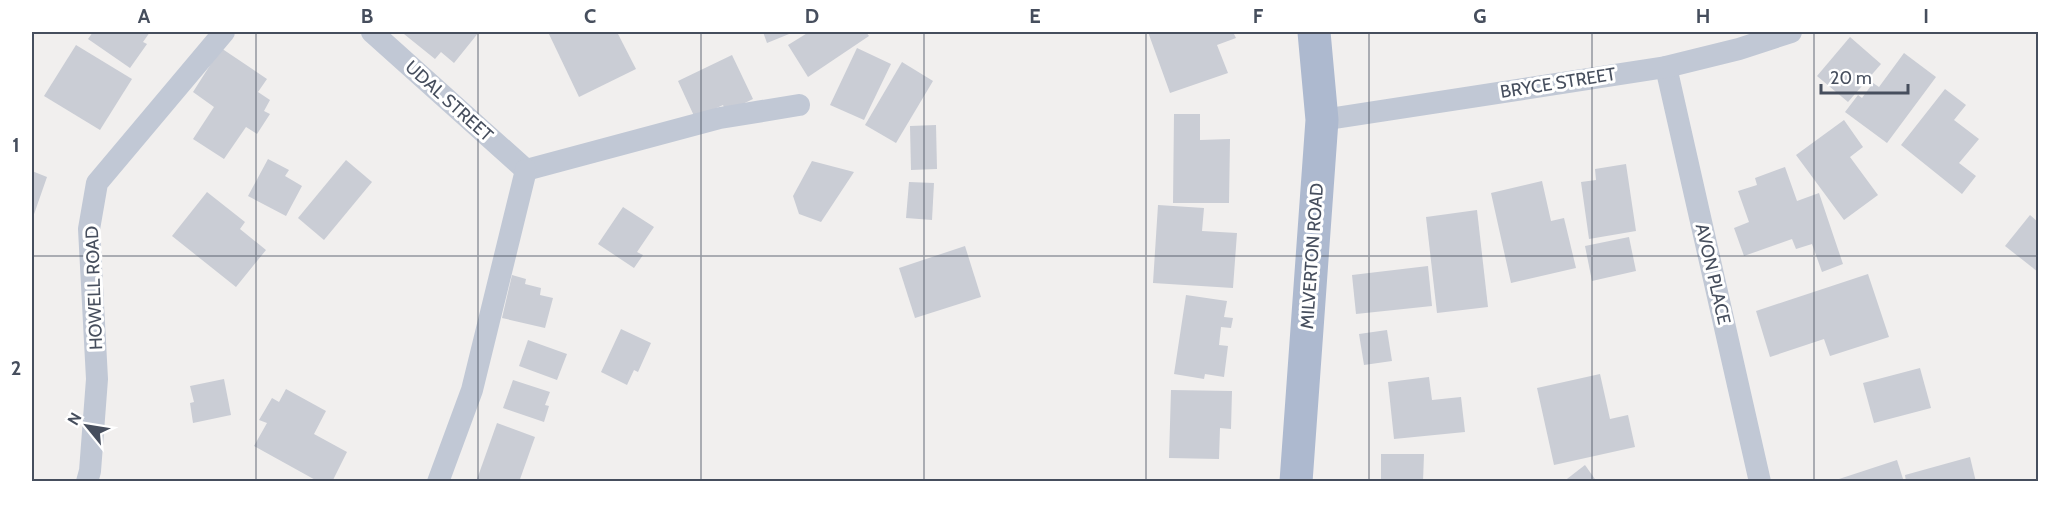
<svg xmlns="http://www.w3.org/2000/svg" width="2070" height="513" font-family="Cabin,sans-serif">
  <rect width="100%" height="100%" fill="#f1efee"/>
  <g fill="#cacdd5">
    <polygon points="93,32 150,32 143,42 147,44 130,68 88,39"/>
    <polygon points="406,32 479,32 454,63 441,52 435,59 404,34"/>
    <polygon points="548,32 617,32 636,69 579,97"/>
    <polygon points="763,32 794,32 767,43"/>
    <polygon points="809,32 866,32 869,36 808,77 788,45"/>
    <polygon points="1148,32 1233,32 1236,38 1217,45 1228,73 1170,93"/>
    <polygon points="1850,37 1881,64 1848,102 1817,76"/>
    <polygon points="76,45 132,79 100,130 44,96"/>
    <polygon points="221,48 267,79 258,92 270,100 264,111 270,114 257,134 246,127 224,159 193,139 214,107 193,92"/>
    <polygon points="857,48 891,64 864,120 830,105"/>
    <polygon points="1904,53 1936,77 1887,143 1845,112 1858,95 1862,98 1873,83 1879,87"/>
    <polygon points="732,55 753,99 726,112 723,105 695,118 678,81"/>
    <polygon points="902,62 933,81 896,143 865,125"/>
    <polygon points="1945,89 1966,105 1954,120 1979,139 1959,163 1976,176 1962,194 1901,145"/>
    <polygon points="1174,114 1200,114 1200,140 1230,139 1229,203 1173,203"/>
    <polygon points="1844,120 1863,147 1850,157 1878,195 1844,220 1796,155"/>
    <polygon points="936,125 937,169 911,170 910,126"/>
    <polygon points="268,159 289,170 285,176 302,186 286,216 248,196"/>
    <polygon points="346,160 372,182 324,240 298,218"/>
    <polygon points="812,161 854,172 821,222 799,214 793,196"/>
    <polygon points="1626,164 1636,231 1589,239 1581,182 1596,180 1595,169"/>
    <polygon points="1785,167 1797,201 1819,193 1843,264 1822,272 1812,244 1796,249 1792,239 1744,256 1734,228 1749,222 1738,191 1757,185 1755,178"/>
    <polygon points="32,171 47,177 32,220"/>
    <polygon points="1542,181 1551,221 1564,218 1576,268 1511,283 1491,193"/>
    <polygon points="909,182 934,183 932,220 906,218"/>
    <polygon points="207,192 245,222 240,229 266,250 236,287 172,236"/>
    <polygon points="1158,205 1204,208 1202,231 1237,233 1233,288 1153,283"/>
    <polygon points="623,207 654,227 637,252 643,255 634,268 598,244"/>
    <polygon points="1477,210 1488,307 1437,313 1426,217"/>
    <polygon points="2030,215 2038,222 2038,272 2005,246"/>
    <polygon points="1629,237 1636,271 1592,281 1585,246"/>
    <polygon points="965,246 981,297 915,318 899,268"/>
    <polygon points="1428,266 1432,306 1356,314 1352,275"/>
    <polygon points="1868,274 1889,337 1830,356 1824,339 1770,357 1756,311"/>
    <polygon points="512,275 526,279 525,284 541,288 540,295 553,298 545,328 502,318"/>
    <polygon points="1186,295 1227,301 1224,317 1233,318 1231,328 1221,327 1219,345 1228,346 1224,377 1205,374 1204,379 1174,374"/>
    <polygon points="621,329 651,343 638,372 634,370 627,385 601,372"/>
    <polygon points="1387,330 1392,361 1364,365 1359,334"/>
    <polygon points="528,340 567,354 557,380 519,366"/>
    <polygon points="1920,368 1931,408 1874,423 1863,383"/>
    <polygon points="1600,374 1610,419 1628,415 1635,447 1554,465 1537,388"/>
    <polygon points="1429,377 1432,400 1461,397 1465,432 1394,439 1388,382"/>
    <polygon points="224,379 231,415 193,423 190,403 194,402 190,386"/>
    <polygon points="513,380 550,392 545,405 549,406 544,422 503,408"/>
    <polygon points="286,389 326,411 314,434 347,452 332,482 319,482 254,446 267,423 259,420 272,398 279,402"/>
    <polygon points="1171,390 1232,391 1231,429 1220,428 1219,459 1169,458"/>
    <polygon points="497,423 535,437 519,482 476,482"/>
    <polygon points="1381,454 1424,454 1423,482 1381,482"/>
    <polygon points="1970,457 1976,482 1906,482 1905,475"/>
    <polygon points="1897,460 1904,482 1840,482 1839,479"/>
    <polygon points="1585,465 1597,482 1563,482"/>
  </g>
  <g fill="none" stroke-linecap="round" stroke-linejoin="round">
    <g stroke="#c1c8d5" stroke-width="22">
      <polyline points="372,32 526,170"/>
      <polyline points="1666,67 1760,482"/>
      <polyline points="1322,120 1666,67 1739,49 1791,32"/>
      <polyline points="526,170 720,118 799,105"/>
      <polyline points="87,482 90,471 97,379 89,229 97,183 224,32"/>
      <polyline points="438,482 472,390 526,170"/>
    </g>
    <polyline stroke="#adb9cf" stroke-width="33" points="1296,482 1322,120 1314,32"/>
  </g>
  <path fill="none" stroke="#464e5d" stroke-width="1.5" stroke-opacity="0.55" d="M256,32V482M478,32V482M701,32V482M924,32V482M1146,32V482M1369,32V482M1592,32V482M1814,32V482M32,256H2038"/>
  <g text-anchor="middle" stroke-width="6" stroke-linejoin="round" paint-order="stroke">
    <g font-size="18" fill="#464e5d" stroke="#fff">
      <text transform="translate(1558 83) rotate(-9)" y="6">BRYCE STREET</text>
      <text transform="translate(449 101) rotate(42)" y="6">UDAL STREET</text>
      <text transform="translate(1312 256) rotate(-86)" y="6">MILVERTON ROAD</text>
      <text transform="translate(1713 274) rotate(77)" y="6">AVON PLACE</text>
      <text transform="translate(94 288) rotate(-92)" y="6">HOWELL ROAD</text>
    </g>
  </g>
  <rect width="2070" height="513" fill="none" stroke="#ffffff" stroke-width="66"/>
  <g transform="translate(87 426) rotate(300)" stroke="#ffffff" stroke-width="4.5" paint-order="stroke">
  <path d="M0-4.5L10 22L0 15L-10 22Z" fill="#464e5d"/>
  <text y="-9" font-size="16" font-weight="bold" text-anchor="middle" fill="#464e5d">N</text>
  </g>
  <path d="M1821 84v9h87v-9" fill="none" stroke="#464e5d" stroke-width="3"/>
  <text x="1830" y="84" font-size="18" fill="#464e5d" stroke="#ffffff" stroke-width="4.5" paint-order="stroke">20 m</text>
  <rect x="33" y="33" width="2004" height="447" fill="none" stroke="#464e5d" stroke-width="2"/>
  <g font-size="20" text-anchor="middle" font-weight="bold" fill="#464e5d">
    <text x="144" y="23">A</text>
    <text x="367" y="23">B</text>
    <text x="590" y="23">C</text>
    <text x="812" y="23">D</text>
    <text x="1035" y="23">E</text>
    <text x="1258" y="23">F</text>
    <text x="1480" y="23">G</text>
    <text x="1703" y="23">H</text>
    <text x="1926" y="23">I</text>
    <text x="16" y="152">1</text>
    <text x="16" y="375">2</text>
  </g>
</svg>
